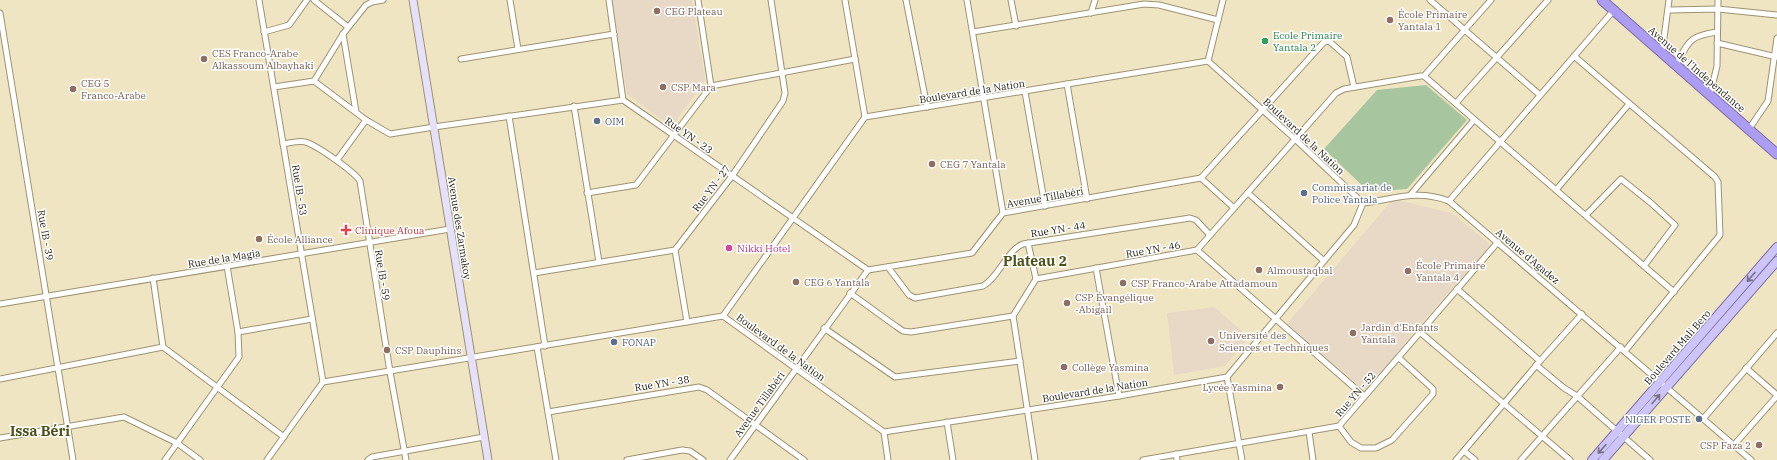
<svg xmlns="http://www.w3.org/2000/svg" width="1777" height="460" font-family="'IBM Plex Serif',serif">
  <rect width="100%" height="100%" fill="#f0e5c2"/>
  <g fill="#e7d9c6">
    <polygon points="612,0 692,0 705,80 672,127 627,94"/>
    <polygon points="1393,199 1452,213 1491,245 1415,330 1367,392 1286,325"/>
    <polygon points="1214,307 1249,337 1225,366 1174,375 1167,313"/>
  </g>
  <polygon fill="#a7c6a0" points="1426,85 1467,120 1407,189 1369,192 1324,149 1377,90"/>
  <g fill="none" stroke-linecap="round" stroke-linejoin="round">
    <g stroke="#9d9372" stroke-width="7">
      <g id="street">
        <polyline points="259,0 323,382"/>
        <polyline points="314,0 348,27"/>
        <polyline points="510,0 518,49"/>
        <polyline points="609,0 623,100 868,270"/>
        <polyline points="845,0 865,117"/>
        <polyline points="906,0 927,107"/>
        <polyline points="967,0 1003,213"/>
        <polyline points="1011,0 1016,26"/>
        <polyline points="1430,0 1540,95"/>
        <polyline points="1669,10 1718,9 1777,15"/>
        <path d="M0,13C25,162 49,311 73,460"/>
        <polyline points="1091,13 1095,0"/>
        <polyline points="264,32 289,25 307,0"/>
        <polyline points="973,32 1144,4 1159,5 1218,20"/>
        <polyline points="343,34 356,112"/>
        <polyline points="1717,43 1777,57"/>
        <polyline points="1662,53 1669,0"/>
        <polyline points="1574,56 1715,177 1718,182 1720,235 1625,351"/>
        <polyline points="461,59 614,34"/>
        <polyline points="1208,61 1296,140 1363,203"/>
        <polyline points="1208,61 1223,0"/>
        <path d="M1676,65C1689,41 1689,36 1717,32"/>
        <polyline points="1424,76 1491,0"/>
        <polyline points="314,81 366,120 390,134 434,127 623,100"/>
        <polyline points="1067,84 1087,199"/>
        <polyline points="711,86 855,59"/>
        <polyline points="274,87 314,81 343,34 366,5 372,2 383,0"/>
        <polyline points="1025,92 1045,206"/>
        <polyline points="1710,95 1717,66 1718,0"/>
        <polyline points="1456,103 1548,0"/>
        <polyline points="574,106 599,262"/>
        <polyline points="509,116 545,346"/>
        <polyline points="1749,129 1768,101 1777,38"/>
        <path d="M283,144C290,143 299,140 305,142C315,144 355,172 360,181L390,372L406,460"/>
        <polyline points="337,160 366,120"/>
        <polyline points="1201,178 1234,208"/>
        <polyline points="1556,190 1629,104"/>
        <polyline points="587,193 636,185 711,86 698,0"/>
        <polyline points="1248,193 1324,261"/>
        <polyline points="1411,194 1474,120"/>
        <polyline points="1449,201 1614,10"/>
        <path d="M1363,203C1396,199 1416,189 1449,201L1751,460"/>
        <polyline points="1586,215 1621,179 1651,203 1675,225 1644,266"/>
        <polyline points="1028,243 1036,279"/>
        <polyline points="675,250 687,322"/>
        <polyline points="1197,250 1364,396"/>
        <path d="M888,267L909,295L915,298L983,286C999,277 1007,250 1023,244L1190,218L1196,220L1210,235"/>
        <polyline points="1096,268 1119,396"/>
        <polyline points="534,273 675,250 732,176 783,101 785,93 771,0"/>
        <polyline points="153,278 163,347 284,437"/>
        <polyline points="1457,289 1540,361"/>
        <polyline points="850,293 897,327 903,331 911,332 1013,316 1036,279 1197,250 1336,93 1344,89 1421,76 1424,76 1674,292"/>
        <polyline points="0,304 450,229"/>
        <polyline points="723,316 884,432 1119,396 1227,377 1354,225 1363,203"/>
        <polyline points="723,316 865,117 1208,61"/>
        <polyline points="1013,316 1035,460"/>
        <polyline points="824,328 895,377 1020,361"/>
        <polyline points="238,332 312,319"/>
        <polyline points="1421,333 1570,460"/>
        <polyline points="537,347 556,460"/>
        <polyline points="1536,365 1564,388 1577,396 1650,460"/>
        <polyline points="1746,368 1777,395"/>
        <polyline points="1227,377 1242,460"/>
        <polyline points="0,379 163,347"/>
        <polyline points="548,412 699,387 707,390 804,460"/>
        <polyline points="1703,419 1777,333"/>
        <polyline points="947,422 953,460"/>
        <polyline points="1339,426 1351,442 1361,448 1376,448 1392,440 1433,394 1433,389 1399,358"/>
        <polyline points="884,432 888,460"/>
        <polyline points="1309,432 1313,460"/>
        <polyline points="0,438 124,417 177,443 200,460"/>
        <polyline points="1734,445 1777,396"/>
        <polyline points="1464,451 1475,460"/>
        <polyline points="1176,454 1177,460"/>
        <polyline points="165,460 239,357 238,332 227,266"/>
        <polyline points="267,460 323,382 723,316"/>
        <polyline points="368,460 372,457 484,437"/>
        <polyline points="627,460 682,450 690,451 703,460"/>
        <polyline points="730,460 868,270 972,253 1003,213 1201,178 1324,42 1329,41 1347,57 1354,87"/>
        <polyline points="1143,460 1339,426 1498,242"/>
        <polyline points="1456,460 1540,361 1582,314"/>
        <polyline points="1521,460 1621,347"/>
      </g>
    </g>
    <g stroke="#9d9372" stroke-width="9">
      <polyline id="secondary" points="413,0 488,460"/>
    </g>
    <g stroke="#7b6fa3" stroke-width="10">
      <g id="primary">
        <polyline points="1592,460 1777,247"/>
        <polyline points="1603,460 1777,261"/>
      </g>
    </g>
    <g stroke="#7b6fa3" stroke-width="11">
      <polyline id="highway" points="1602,0 1777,154"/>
    </g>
    <use href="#street" stroke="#fff" stroke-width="5"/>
    <use href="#secondary" stroke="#e6e1fb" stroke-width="7"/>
    <use href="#primary" stroke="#cdc4f7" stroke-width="8"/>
    <use href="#highway" stroke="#ac9cf2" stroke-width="9"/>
  </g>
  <defs><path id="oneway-shaft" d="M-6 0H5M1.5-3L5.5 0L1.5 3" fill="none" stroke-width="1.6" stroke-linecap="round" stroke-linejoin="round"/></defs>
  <g stroke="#767083">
    <use href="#oneway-shaft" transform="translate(1751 277) rotate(131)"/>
    <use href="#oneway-shaft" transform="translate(1656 399) rotate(-50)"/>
    <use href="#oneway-shaft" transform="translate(1602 449) rotate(132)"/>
  </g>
  <g fill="#8d6e63" stroke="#fff" stroke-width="1.5">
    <circle cx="657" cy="11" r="4"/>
    <circle cx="1390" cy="20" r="4"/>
    <circle cx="204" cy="59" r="4"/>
    <circle cx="663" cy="87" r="4"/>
    <circle cx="73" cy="89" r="4"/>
    <circle cx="932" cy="164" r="4"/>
    <circle cx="259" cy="239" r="4"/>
    <circle cx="1259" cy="270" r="4"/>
    <circle cx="1408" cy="271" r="4"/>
    <circle cx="796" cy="282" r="4"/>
    <circle cx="1123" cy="283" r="4"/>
    <circle cx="1067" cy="303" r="4"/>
    <circle cx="1353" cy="333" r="4"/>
    <circle cx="1211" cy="341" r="4"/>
    <circle cx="387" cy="350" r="4"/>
    <circle cx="1064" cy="367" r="4"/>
    <circle cx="1280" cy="387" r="4"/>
    <circle cx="1759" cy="445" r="4"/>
  </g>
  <circle fill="#2e9e5b" stroke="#fff" stroke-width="1.5" cx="1265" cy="41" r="4"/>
  <g fill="#5c6f8a" stroke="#fff" stroke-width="1.5">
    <circle cx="597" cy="121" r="4"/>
    <circle cx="1304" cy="193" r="4"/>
    <circle cx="614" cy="342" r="4"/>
    <circle cx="1699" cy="419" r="4"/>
  </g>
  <path fill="#e0444e" stroke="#fff" stroke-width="1.5" d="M344 224h4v4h4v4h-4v4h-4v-4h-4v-4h4z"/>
  <circle fill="#d1479c" stroke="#fff" stroke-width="1.5" cx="729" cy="248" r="4"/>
  <g text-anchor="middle" stroke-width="3" stroke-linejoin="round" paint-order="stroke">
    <g font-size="10" fill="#785e54" stroke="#fff" text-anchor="start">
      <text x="665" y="15">CEG Plateau</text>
      <text x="1398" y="18">École Primaire<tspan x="1398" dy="12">Yantala 1</tspan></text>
      <text x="212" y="57">CES Franco-Arabe<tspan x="212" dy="12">Alkassoum Albayhaki</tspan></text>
      <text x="81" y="87">CEG 5<tspan x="81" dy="12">Franco-Arabe</tspan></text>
      <text x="671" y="91">CSP Mara</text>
      <text x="940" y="168">CEG 7 Yantala</text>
      <text x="267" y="243">École Alliance</text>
      <text x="1416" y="269">École Primaire<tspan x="1416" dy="12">Yantala 4</tspan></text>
      <text x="1267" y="274">Almoustaqbal</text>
      <text x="804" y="286">CEG 6 Yantala</text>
      <text x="1131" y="287">CSP Franco-Arabe Attadamoun</text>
      <text x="1075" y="301">CSP Évangélique<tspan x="1075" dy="12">-Abigail</tspan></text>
      <text x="1361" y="331">Jardin d'Enfants<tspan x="1361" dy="12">Yantala</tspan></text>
      <text x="1219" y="339">Université des<tspan x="1219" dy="12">Sciences et Techniques</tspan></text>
      <text x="395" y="354">CSP Dauphins</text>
      <text x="1072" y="371">Collège Yasmina</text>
      <text x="1272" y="391" text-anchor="end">Lycée Yasmina</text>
      <text x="1751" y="449" text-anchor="end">CSP Faza 2</text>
    </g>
    <g font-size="10" fill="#27864d" stroke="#fff" text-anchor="start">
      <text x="1273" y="39">Ecole Primaire<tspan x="1273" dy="12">Yantala 2</tspan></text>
    </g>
    <g font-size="10" fill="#201c0f" stroke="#fff">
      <text transform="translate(1697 69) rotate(41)" y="4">Avenue de l'Independance</text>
      <text transform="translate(972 91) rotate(-9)" y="4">Boulevard de la Nation</text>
      <text transform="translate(689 135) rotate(35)" y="4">Rue YN - 23</text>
      <text transform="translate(1304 136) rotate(43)" y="4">Boulevard de la Nation</text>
      <text transform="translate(711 188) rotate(-53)" y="4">Rue YN - 27</text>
      <text transform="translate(300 190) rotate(81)" y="4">Rue IB - 53</text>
      <text transform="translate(1045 197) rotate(-10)" y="4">Avenue Tillabéri</text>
      <text transform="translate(460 228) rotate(81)" y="4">Avenue des Zarmakoy</text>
      <text transform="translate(1058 229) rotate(-9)" y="4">Rue YN - 44</text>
      <text transform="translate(46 235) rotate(80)" y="4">Rue IB - 39</text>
      <text transform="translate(1153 249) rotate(-10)" y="4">Rue YN - 46</text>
      <text transform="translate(1528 256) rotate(40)" y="4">Avenue d'Agadez</text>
      <text transform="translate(224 258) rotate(-9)" y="4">Rue de la Magia</text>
      <text transform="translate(383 275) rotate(81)" y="4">Rue IB - 59</text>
      <text transform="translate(781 347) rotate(36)" y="4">Boulevard de la Nation</text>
      <text transform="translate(1677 347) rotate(-49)" y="4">Boulevard Mali Bero</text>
      <text transform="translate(662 383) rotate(-9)" y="4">Rue YN - 38</text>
      <text transform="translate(1095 390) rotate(-9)" y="4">Boulevard de la Nation</text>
      <text transform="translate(1355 394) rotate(-49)" y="4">Rue YN - 52</text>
      <text transform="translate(759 404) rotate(-54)" y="4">Avenue Tillabéri</text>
    </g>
    <g font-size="10" fill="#4e5e75" stroke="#fff" text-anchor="start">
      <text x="605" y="125">OIM</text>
      <text x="1312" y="191">Commissariat de<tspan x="1312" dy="12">Police Yantala</tspan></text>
      <text x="622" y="346">FONAP</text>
      <text x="1691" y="423" text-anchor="end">NIGER POSTE</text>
    </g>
    <g font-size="10" fill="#be3a42" stroke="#fff" text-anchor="start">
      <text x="355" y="234">Clinique Afoua</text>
    </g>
    <g font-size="10" fill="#b23c85" stroke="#fff" text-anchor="start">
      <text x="737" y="252">Nikki Hotel</text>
    </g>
    <g font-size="14" font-weight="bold" fill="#4c5218" stroke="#fff">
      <text x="1035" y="266">Plateau 2</text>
      <text x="40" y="436">Issa Béri</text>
    </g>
  </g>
</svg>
